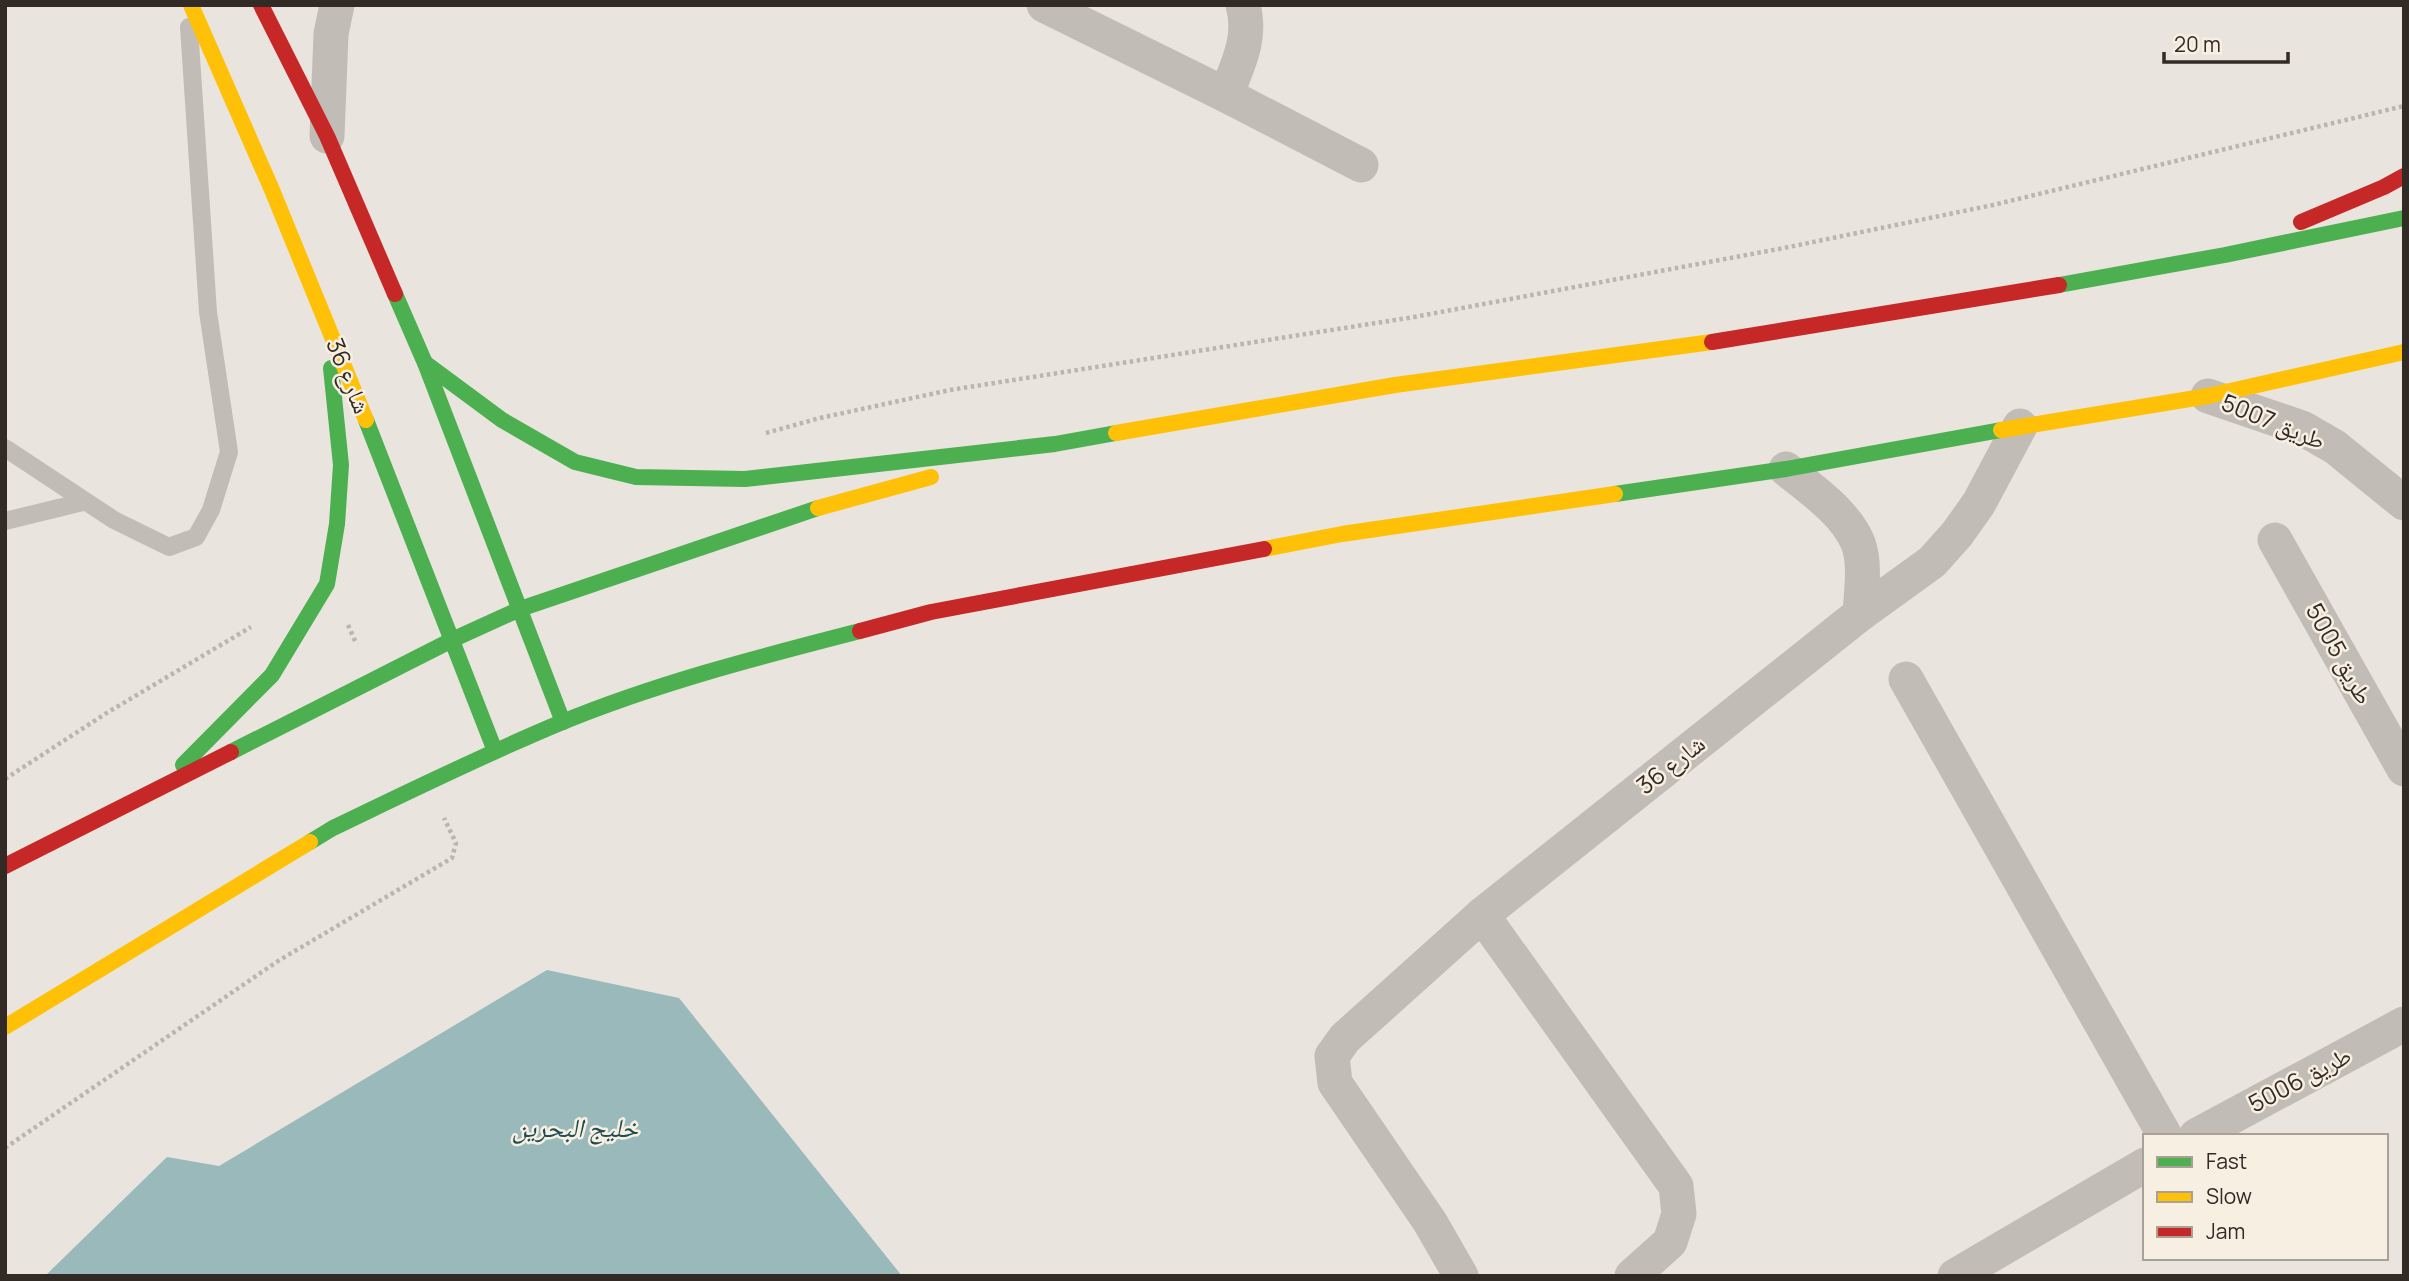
<svg xmlns="http://www.w3.org/2000/svg" width="2409" height="1281" font-family="Manrope,'Noto Naskh Arabic',sans-serif">
  <rect width="100%" height="100%" fill="#e9e4dd"/>
  <polygon fill="#9ab9ba" points="547,970 679,998 902,1276 45,1276 167,1157 219,1166"/>
  <g fill="none" stroke-linecap="round" stroke-linejoin="round">
    <g stroke="#bbb5af" stroke-width="4.5" stroke-dasharray="3.5 3.5" stroke-linecap="butt">
      <polyline points="766,433 820,418 950,390 1414,317 1784,248 1993,205 2404,106"/>
      <polyline points="348,625 356,643"/>
      <polyline points="5,779 105,714 251,627"/>
      <polyline points="5,1148 278,961 452,858 456,843 444,818"/>
    </g>
    <g stroke="#c2bcb6" stroke-width="18">
      <polyline points="5,448 114,520 169,547 196,537 211,510 229,452 208,312 189,27"/>
      <polyline points="5,521 83,502"/>
    </g>
    <g stroke="#c2bcb6" stroke-width="35">
      <polyline points="1044,5 1226,95 1361,165"/>
      <path d="M1226,95C1238,64 1252,38 1243,5"/>
      <polyline points="327,136 331,34 337,5"/>
      <polyline points="2208,396 2302,428 2335,447 2404,503"/>
      <path d="M1786,469C1812,490 1845,512 1858,543C1866,564 1861,593 1860,614"/>
      <polyline points="2275,540 2404,769"/>
      <polyline points="1906,679 2165,1136"/>
      <polyline points="1482,915 1676,1186 1679,1214 1670,1242 1632,1276"/>
      <polyline points="2196,1136 2404,1024"/>
      <polyline points="1461,1276 1430,1222 1335,1083 1332,1056 1345,1038 1482,915 1860,614 1932,562 1957,534 1979,503 2020,426"/>
      <polyline points="1955,1276 2145,1165"/>
    </g>
    <g stroke="#4caf50" stroke-width="16">
      <polyline points="2059,285 2225,255 2404,218"/>
      <polyline points="395,294 425,363 563,722"/>
      <polyline points="425,363 502,420 575,462 636,477 745,479 1055,444 1116,433"/>
      <polyline points="366,420 495,751"/>
      <polyline points="1615,494 1786,469 2001,430"/>
      <polyline points="231,752 454,639 520,609 818,508"/>
      <polyline points="183,765 272,675 327,584 337,524 341,465 331,368"/>
      <path d="M310,842L333,828C408,792 483,755 560,723C657,683 759,657 860,631"/>
    </g>
    <g stroke="#ffc107" stroke-width="16">
      <polyline points="191,5 272,190 366,420"/>
      <polyline points="2001,430 2208,396 2404,352"/>
      <polyline points="1116,433 1395,385 1712,342"/>
      <polyline points="818,508 931,477"/>
      <polyline points="1264,549 1342,534 1615,494"/>
      <polyline points="5,1027 310,842"/>
    </g>
    <g stroke="#c62828" stroke-width="16">
      <polyline points="261,5 327,136 395,294"/>
      <polyline points="2301,222 2384,187 2404,176"/>
      <polyline points="1712,342 2059,285"/>
      <polyline points="860,631 931,612 1264,549"/>
      <polyline points="5,866 231,752"/>
    </g>
  </g>
  <g text-anchor="middle" stroke-width="5" stroke-linejoin="round" paint-order="stroke">
    <g font-size="24" fill="#322a25" stroke="#f8efe3">
      <text transform="translate(348 376) rotate(68)" y="8">شارع 36</text>
      <text transform="translate(2273 422) rotate(22)" y="8">طريق 5007</text>
      <text transform="translate(2339 654) rotate(61)" y="8">طريق 5005</text>
      <text transform="translate(1671 765) rotate(-38)" y="8">شارع 36</text>
      <text transform="translate(2300 1080) rotate(-28)" y="8">طريق 5006</text>
    </g>
    <g font-size="26" font-style="italic" fill="#1d4c51" stroke="#f8efe3">
      <text x="575" y="1137">خليج البحرين</text>
    </g>
  </g>
  <rect width="2409" height="1281" fill="none" stroke="#322a25" stroke-width="14"/>
  <rect x="2143" y="1134" width="245" height="126" fill="#f8efe3" stroke="#a9a097" stroke-width="2"/>
  <rect x="2157" y="1157" width="35" height="10" fill="#4caf50" stroke="#a9a097" stroke-width="2"/>
  <text x="2206" y="1169" font-size="21" fill="#322a25">Fast</text>
  <rect x="2157" y="1192" width="35" height="10" fill="#ffc107" stroke="#a9a097" stroke-width="2"/>
  <text x="2206" y="1204" font-size="21" fill="#322a25">Slow</text>
  <rect x="2157" y="1227" width="35" height="10" fill="#c62828" stroke="#a9a097" stroke-width="2"/>
  <text x="2206" y="1239" font-size="21" fill="#322a25">Jam</text>
  <path d="M2164 52v10h124v-10" fill="none" stroke="#322a25" stroke-width="3.5"/>
  <text x="2174" y="52" font-size="21" fill="#322a25" stroke="#f8efe3" stroke-width="5" paint-order="stroke">20 m</text>
</svg>
